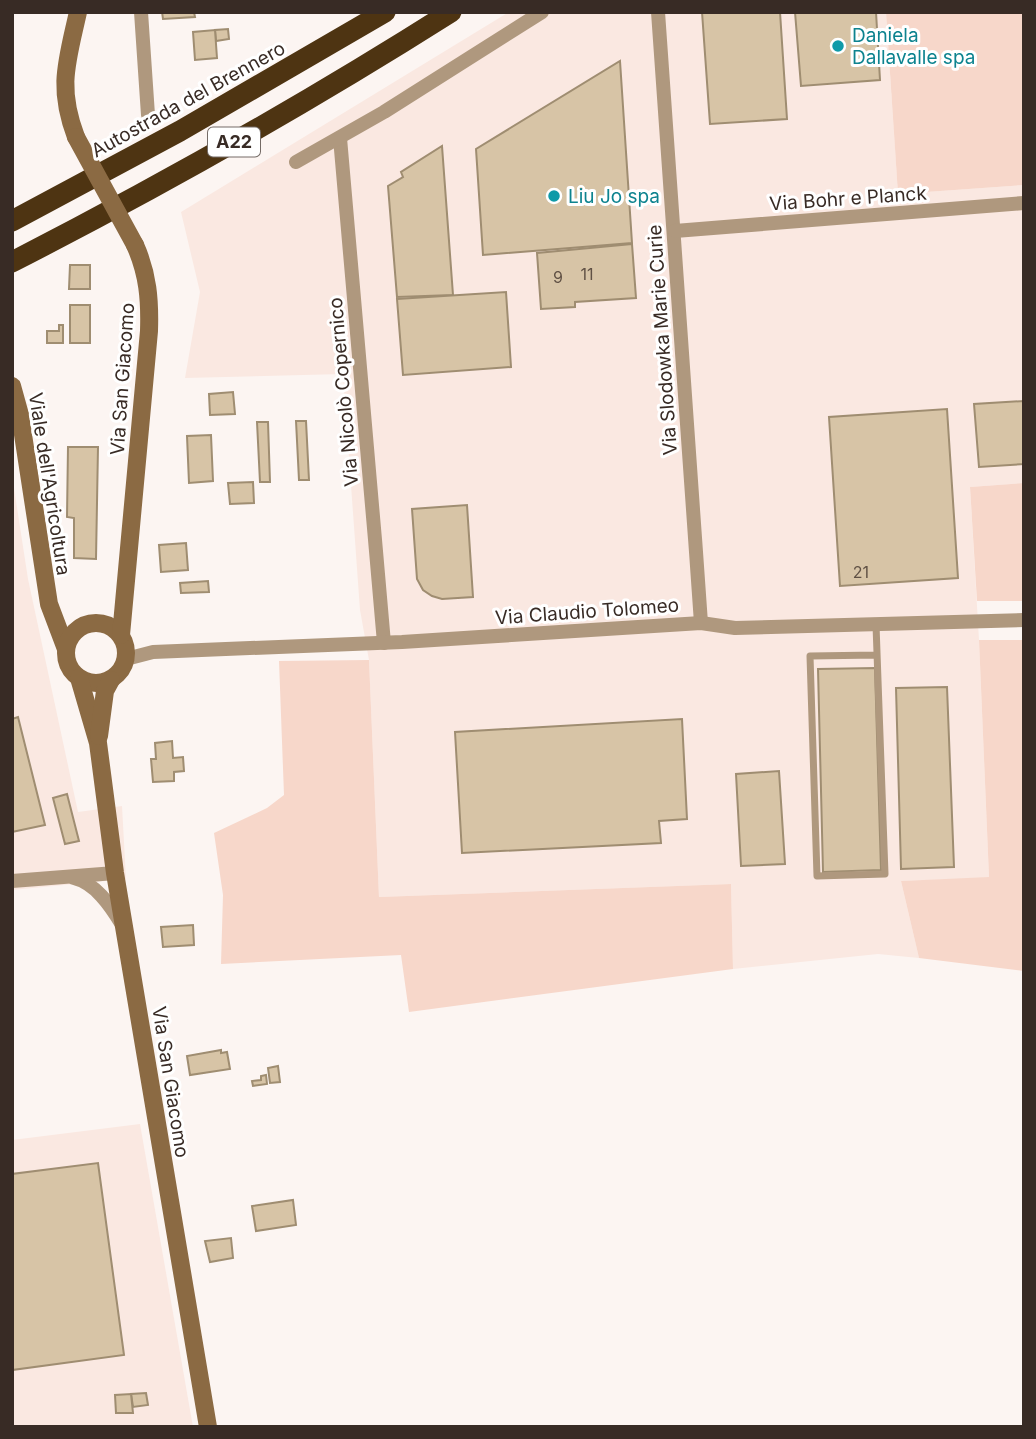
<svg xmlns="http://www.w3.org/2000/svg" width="1036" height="1439" font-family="Inter,sans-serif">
  <rect width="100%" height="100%" fill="#fcf5f2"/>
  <g fill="#fae8e1">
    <polygon points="509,12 886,12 898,194 1024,185 1024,483 970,487 979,640 989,878 901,881 919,958 878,954 733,969 731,884 379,897 369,660 360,610 343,374 185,378 200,292 181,212"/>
    <polygon points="12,475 28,579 78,812 122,806 126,879 12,890"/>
    <polygon points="140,1124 193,1427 12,1427 12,1140"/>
  </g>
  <g fill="#f7d7ca">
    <polygon points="886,12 1024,12 1024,185 898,194"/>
    <polygon points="1024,483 1024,601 977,601 970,487"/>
    <polygon points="979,640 1024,640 1024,971 919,958 901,881 989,877"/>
    <polygon points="369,660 379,897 731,884 733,969 409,1012 401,955 221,964 223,895 214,833 267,808 284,795 279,661"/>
  </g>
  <g fill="#d7c4a6" stroke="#9f8d71" stroke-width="2">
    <polygon points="162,12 194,12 195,17 163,19"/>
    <polygon points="702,12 780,12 787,119 710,124"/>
    <polygon points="795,12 876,12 880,80 801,86"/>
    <polygon points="228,29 229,39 216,41 215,30"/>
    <polygon points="215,30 217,58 195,60 193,32"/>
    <polygon points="620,61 632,243 483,255 476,149"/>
    <polygon points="442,146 453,295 397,297 388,186 403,177 401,172"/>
    <polygon points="632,244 636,298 575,302 575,307 541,309 537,253"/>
    <polygon points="70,265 90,265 90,289 69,289"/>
    <polygon points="506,292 511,367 403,375 397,299"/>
    <rect x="70" y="305" width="20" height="38"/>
    <polygon points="59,325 63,325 63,343 47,343 47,331 59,331"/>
    <polygon points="233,392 235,414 210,415 209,394"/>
    <polygon points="1024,401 1024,464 979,467 974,404"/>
    <polygon points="947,409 958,578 840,586 829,417"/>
    <polygon points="296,421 306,421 309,480 299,480"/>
    <polygon points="257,422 268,422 270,482 260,482"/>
    <polygon points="211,435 213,481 189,483 187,436"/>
    <polygon points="68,447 98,447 96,559 74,558 74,518 67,517"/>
    <polygon points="253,482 254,503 230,504 228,483"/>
    <polygon points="467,505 473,597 442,599 432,596 423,590 417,579 412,509"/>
    <polygon points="186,543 188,570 161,572 159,545"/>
    <polygon points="208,581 209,592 181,593 180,583"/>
    <polygon points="875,668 881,870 823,872 818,669"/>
    <polygon points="947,687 954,867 901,869 896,688"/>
    <polygon points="18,717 45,825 12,832 12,719"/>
    <polygon points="682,719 687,819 659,821 661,843 462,853 455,732"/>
    <polygon points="172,741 173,758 183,757 184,771 174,772 174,781 153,782 151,759 156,759 155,743"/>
    <polygon points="779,771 785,864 741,866 736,774"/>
    <polygon points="67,794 79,841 65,844 53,798"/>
    <polygon points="193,925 194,945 163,947 161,927"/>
    <polygon points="221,1050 221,1053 227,1052 230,1069 190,1075 187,1056"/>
    <polygon points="278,1066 280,1082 270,1083 268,1068"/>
    <polygon points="266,1075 267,1084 253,1086 252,1081 261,1080 261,1076"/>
    <polygon points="98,1163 124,1355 12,1370 12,1174"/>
    <polygon points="293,1200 296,1225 256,1231 252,1206"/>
    <polygon points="231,1238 233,1258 210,1262 205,1241"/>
    <polygon points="146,1393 148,1405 133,1407 131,1394"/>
    <polygon points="131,1394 133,1413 116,1413 115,1395"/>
  </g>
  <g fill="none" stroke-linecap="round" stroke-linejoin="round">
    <polyline stroke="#af987e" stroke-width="7" points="876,625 885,874 817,876 810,656 877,655"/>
    <g stroke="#af987e" stroke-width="14">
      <polyline points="141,12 148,115"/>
      <polyline points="658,12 701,623"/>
      <polyline points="340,138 384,643"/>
      <polyline points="296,162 384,112 542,12"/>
      <polyline points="675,231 1024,203"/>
      <polyline points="126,659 153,652 402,642 701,623 735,628 1024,620"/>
      <path d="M74,878C95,883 110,905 121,923"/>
      <polyline points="12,881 115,873"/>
    </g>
    <g stroke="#8b6a43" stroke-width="18">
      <path d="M76,137C57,87 67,62 78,12"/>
      <polyline points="12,386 20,415 49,604 66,649"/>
      <circle cx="96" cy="653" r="30"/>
      <path d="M121,635L149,331C150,300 148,274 135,245"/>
      <polyline points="79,678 98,743 115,873 208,1427"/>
      <polyline points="99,736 105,691 111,680"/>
    </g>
    <g stroke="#4e3412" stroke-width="21">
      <polyline points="12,221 180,131 385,12"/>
      <path d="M12,262C162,185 309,102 451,12"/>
    </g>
    <polyline stroke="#8b6a43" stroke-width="18" points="76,137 135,245"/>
  </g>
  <g fill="#0f9aa8" stroke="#fff" stroke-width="2.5">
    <circle cx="838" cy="46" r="7"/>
    <circle cx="554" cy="196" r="7"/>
  </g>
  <g text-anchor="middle" stroke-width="6" stroke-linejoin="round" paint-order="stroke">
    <g font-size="16" fill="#605145">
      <text x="587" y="280">11</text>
      <text x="558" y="283">9</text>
      <text x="861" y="578">21</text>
    </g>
    <rect fill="#fff" stroke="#746b66" stroke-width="2" x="208" y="127.5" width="52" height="29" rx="5"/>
    <g font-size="18" font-weight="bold" fill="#382b25">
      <text x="234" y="148">A22</text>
    </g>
    <g font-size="19" fill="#0d838f" stroke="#fff" text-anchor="start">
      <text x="852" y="42">Daniela<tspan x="852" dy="22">Dallavalle spa</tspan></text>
      <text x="568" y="203">Liu Jo spa</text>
    </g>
    <g font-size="19" fill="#382b25" stroke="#fff">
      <text transform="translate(188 99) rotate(-29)" y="7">Autostrada del Brennero</text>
      <text transform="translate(848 198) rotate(-4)" y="7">Via Bohr e Planck</text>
      <text transform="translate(662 340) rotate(-94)" y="7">Via Slodowka Marie Curie</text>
      <text transform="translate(122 379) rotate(-86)" y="7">Via San Giacomo</text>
      <text transform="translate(343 392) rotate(-95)" y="7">Via Nicolò Copernico</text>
      <text transform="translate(50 484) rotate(81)" y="7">Viale dell'Agricoltura</text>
      <text transform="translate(587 611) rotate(-4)" y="7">Via Claudio Tolomeo</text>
      <text transform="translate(171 1082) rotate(81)" y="7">Via San Giacomo</text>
    </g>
  </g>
  <rect width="1036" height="1439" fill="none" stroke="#382b25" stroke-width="28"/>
</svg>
